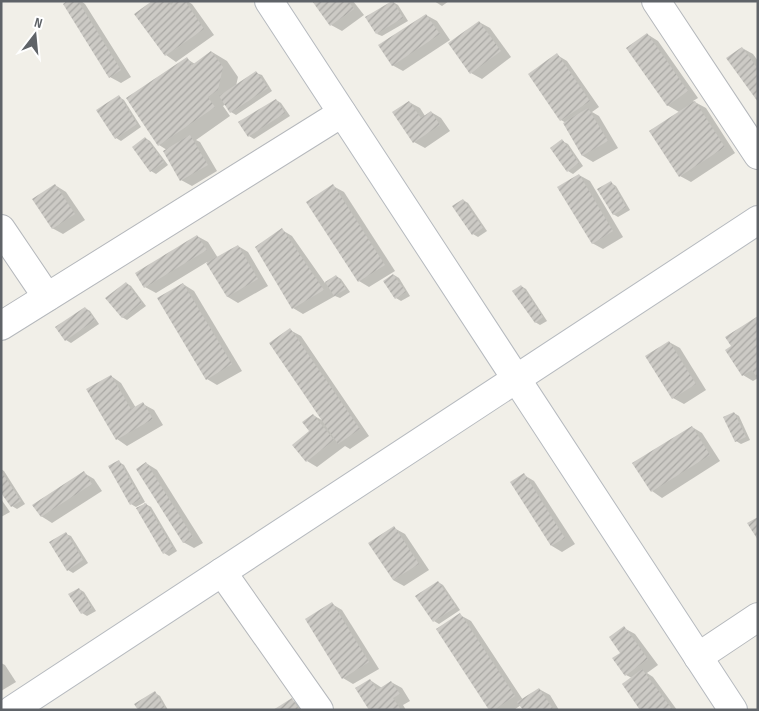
<svg xmlns="http://www.w3.org/2000/svg" width="759" height="711" font-family="'Sofia Sans Condensed',sans-serif">
  <defs>
    <pattern id="building-hatch" width="6" height="6" patternUnits="userSpaceOnUse" patternTransform="scale(1.25)"><rect width="6" height="6" fill="#cccac5"/><path d="M-1 1l2-2M0 6l6-6M5 7l2-2" fill="none" stroke="#a9a8a4"/></pattern>
  </defs>
  <rect width="100%" height="100%" fill="#f1efe8"/>
  <g fill="#0003">
    <polygon points="64,1 81,1 85,4 131,77 121,83 110,77 66,3"/>
    <polygon points="154,1 173,1 174,3 177,1 187,1 192,4 214,35 176,62 166,55"/>
    <polygon points="314,1 353,1 364,15 342,31 331,25"/>
    <polygon points="434,1 449,1 442,6"/>
    <polygon points="393,2 398,5 408,21 382,36 377,34"/>
    <polygon points="426,15 437,21 450,40 403,71 392,65"/>
    <polygon points="479,22 490,28 511,57 482,79 471,73"/>
    <polygon points="647,34 658,41 698,98 693,101 706,108 735,153 691,182 680,176 679,112 667,105"/>
    <polygon points="742,48 753,54 758,61 758,100"/>
    <polygon points="212,52 227,61 238,77 236,86 256,73 262,75 272,91 236,115 231,112 226,104 223,106 230,116 196,140 200,142 217,171 192,186 181,180 167,150 159,145 187,59 195,64"/>
    <polygon points="557,55 567,61 599,107 592,112 599,116 618,148 593,162 583,156 564,124 566,123 561,120"/>
    <polygon points="119,97 124,100 141,127 121,141 116,138"/>
    <polygon points="276,100 281,103 290,116 254,139 249,136"/>
    <polygon points="409,102 420,108 425,116 431,112 441,118 450,131 425,148 414,142 394,112"/>
    <polygon points="145,138 150,141 168,165 156,174 151,171"/>
    <polygon points="562,141 568,144 583,166 573,174 568,171"/>
    <polygon points="579,175 590,181 623,237 603,249 592,243"/>
    <polygon points="611,183 616,186 630,210 618,217 613,214"/>
    <polygon points="55,185 66,192 85,220 63,234 52,228"/>
    <polygon points="333,186 344,192 395,271 369,287 359,281"/>
    <polygon points="463,200 468,203 487,231 478,237 473,234"/>
    <polygon points="282,230 292,236 325,283 336,276 341,279 350,292 340,298 335,296 303,314 293,308"/>
    <polygon points="197,236 208,242 218,258 238,246 248,252 268,286 238,303 228,297 207,262 156,293 145,287"/>
    <polygon points="394,275 399,278 410,296 401,301 396,298 384,281"/>
    <polygon points="126,283 131,286 146,306 127,320 122,317"/>
    <polygon points="183,284 194,291 242,371 217,385 207,379"/>
    <polygon points="521,286 526,289 547,321 540,325 535,322"/>
    <polygon points="85,308 90,311 99,324 71,343 66,340"/>
    <polygon points="758,318 758,378 753,381 743,375 733,347"/>
    <polygon points="290,330 301,336 369,436 350,449 345,446 317,467 307,461 313,415 325,422"/>
    <polygon points="669,342 680,348 706,390 684,404 673,398"/>
    <polygon points="111,376 121,383 136,408 143,404 154,410 163,425 127,446 117,439"/>
    <polygon points="734,413 739,416 750,440 741,444 736,441 725,417"/>
    <polygon points="692,427 702,433 720,461 662,498 652,491"/>
    <polygon points="119,462 124,465 145,502 136,507 131,504"/>
    <polygon points="146,463 157,470 203,543 194,548 183,542"/>
    <polygon points="1,469 4,471 25,504 17,509 12,506 1,491"/>
    <polygon points="84,473 94,479 102,491 52,523 41,516"/>
    <polygon points="524,475 534,481 575,544 562,552 552,546"/>
    <polygon points="1,499 10,512 1,517"/>
    <polygon points="144,503 151,507 177,551 169,556 164,553"/>
    <polygon points="394,528 405,534 429,570 404,586 393,580"/>
    <polygon points="66,534 71,536 88,563 73,573 68,570"/>
    <polygon points="438,582 443,585 460,610 439,624 434,621"/>
    <polygon points="79,589 84,592 96,611 87,616 82,613"/>
    <polygon points="332,604 342,610 379,669 353,684 343,678"/>
    <polygon points="460,615 471,621 523,700 539,689 550,695 559,710 524,710 521,705 514,710 490,710"/>
    <polygon points="624,628 635,634 658,665 647,673 653,677 677,710 642,710 632,678 626,675"/>
    <polygon points="1,663 5,665 16,682 1,691"/>
    <polygon points="370,680 382,688 391,682 402,688 410,701 403,705 406,710 370,710"/>
    <polygon points="155,693 160,696 168,710 139,710"/>
    <polygon points="292,700 302,706 305,710 276,710"/>
  </g>
  <g fill="url(#building-hatch)">
    <polygon points="67,1 78,1 121,70 109,78 63,4"/>
    <polygon points="152,1 168,1 171,5 175,1 185,1 204,29 165,56 134,14"/>
    <polygon points="312,1 348,1 354,9 330,26"/>
    <polygon points="392,1 393,1 403,18 376,34 365,17"/>
    <polygon points="426,14 440,34 392,66 378,45"/>
    <polygon points="479,21 501,51 470,74 448,43"/>
    <polygon points="647,33 688,91 667,106 626,48"/>
    <polygon points="742,47 758,69 758,102 726,58"/>
    <polygon points="211,51 223,67 218,90 208,97 215,107 158,146 126,98 187,57 192,65"/>
    <polygon points="557,53 590,101 560,121 528,74"/>
    <polygon points="256,71 268,88 230,113 219,96"/>
    <polygon points="119,95 137,124 115,139 96,110"/>
    <polygon points="276,99 285,113 248,137 238,122"/>
    <polygon points="409,101 421,118 431,111 440,125 413,143 392,112"/>
    <polygon points="695,101 725,147 679,177 649,131"/>
    <polygon points="588,108 608,141 582,156 563,123"/>
    <polygon points="190,135 208,165 180,181 163,151"/>
    <polygon points="145,137 164,162 150,172 132,147"/>
    <polygon points="562,139 579,163 567,172 550,148"/>
    <polygon points="579,174 613,231 592,244 557,187"/>
    <polygon points="611,181 626,207 613,215 597,189"/>
    <polygon points="55,184 75,214 52,229 32,199"/>
    <polygon points="333,184 385,265 358,282 306,202"/>
    <polygon points="463,199 483,228 472,235 452,206"/>
    <polygon points="282,228 324,290 292,309 255,247"/>
    <polygon points="197,235 207,250 144,288 135,273"/>
    <polygon points="238,245 258,279 227,297 206,263"/>
    <polygon points="393,274 406,292 395,299 383,281"/>
    <polygon points="336,275 346,289 334,296 325,282"/>
    <polygon points="126,282 142,303 122,318 105,298"/>
    <polygon points="183,283 232,364 206,380 157,298"/>
    <polygon points="521,285 543,317 535,323 512,291"/>
    <polygon points="85,307 95,320 65,341 55,327"/>
    <polygon points="758,316 758,379 752,370 742,376 725,350 731,346 725,337"/>
    <polygon points="290,328 360,429 338,444 269,343"/>
    <polygon points="669,341 696,384 672,399 645,356"/>
    <polygon points="111,375 131,409 143,402 153,419 116,440 86,389"/>
    <polygon points="734,412 746,437 735,442 723,417"/>
    <polygon points="313,414 334,440 306,462 292,445 309,431 302,422"/>
    <polygon points="692,426 710,455 651,492 632,463"/>
    <polygon points="119,460 141,499 130,505 108,466"/>
    <polygon points="146,462 193,537 183,543 136,469"/>
    <polygon points="1,471 21,501 11,507 1,493"/>
    <polygon points="84,471 92,484 41,517 32,505"/>
    <polygon points="524,473 565,538 551,546 510,482"/>
    <polygon points="146,503 173,548 163,554 136,508"/>
    <polygon points="758,517 758,540 747,523"/>
    <polygon points="394,526 419,564 393,580 368,543"/>
    <polygon points="66,532 83,560 67,571 49,542"/>
    <polygon points="438,581 456,607 433,622 415,596"/>
    <polygon points="79,588 92,608 81,614 68,594"/>
    <polygon points="332,602 369,662 342,679 305,619"/>
    <polygon points="460,613 515,696 494,710 489,710 436,629"/>
    <polygon points="624,626 648,659 625,676 612,658 620,653 609,637"/>
    <polygon points="642,669 672,709 640,710 622,684"/>
    <polygon points="370,679 377,690 391,681 400,694 393,698 401,710 369,710 355,688"/>
    <polygon points="539,688 554,710 523,710 517,702"/>
    <polygon points="155,691 166,710 138,710 134,704"/>
    <polygon points="292,698 299,710 273,710"/>
  </g>
  <g fill="none" stroke-linecap="round" stroke-linejoin="round">
    <g stroke="#b5b8bc" stroke-width="30">
      <g id="street">
        <polyline points="656,1 758,155"/>
        <polyline points="1,229 47,297"/>
        <polyline points="1,326 342,113"/>
        <polyline points="222,572 319,710"/>
        <polyline points="698,657 758,617"/>
      </g>
    </g>
    <g stroke="#b6babf" stroke-width="30">
      <g id="secondary">
        <polyline points="269,1 733,710"/>
        <polyline points="12,710 758,220"/>
      </g>
    </g>
    <use href="#street" stroke="#fff" stroke-width="28"/>
    <use href="#secondary" stroke="#fff" stroke-width="28"/>
  </g>
  <rect width="759" height="711" fill="none" stroke="#5f6368" stroke-width="5"/>
  <g transform="translate(35 35) rotate(16)" stroke="#ffffff" stroke-width="4" paint-order="stroke">
  <path d="M0-4L9 19L0 12L-9 19Z" fill="#5f6368"/>
  <text y="-8" font-size="14" font-weight="bold" text-anchor="middle" fill="#5f6368">N</text>
  </g>
</svg>
